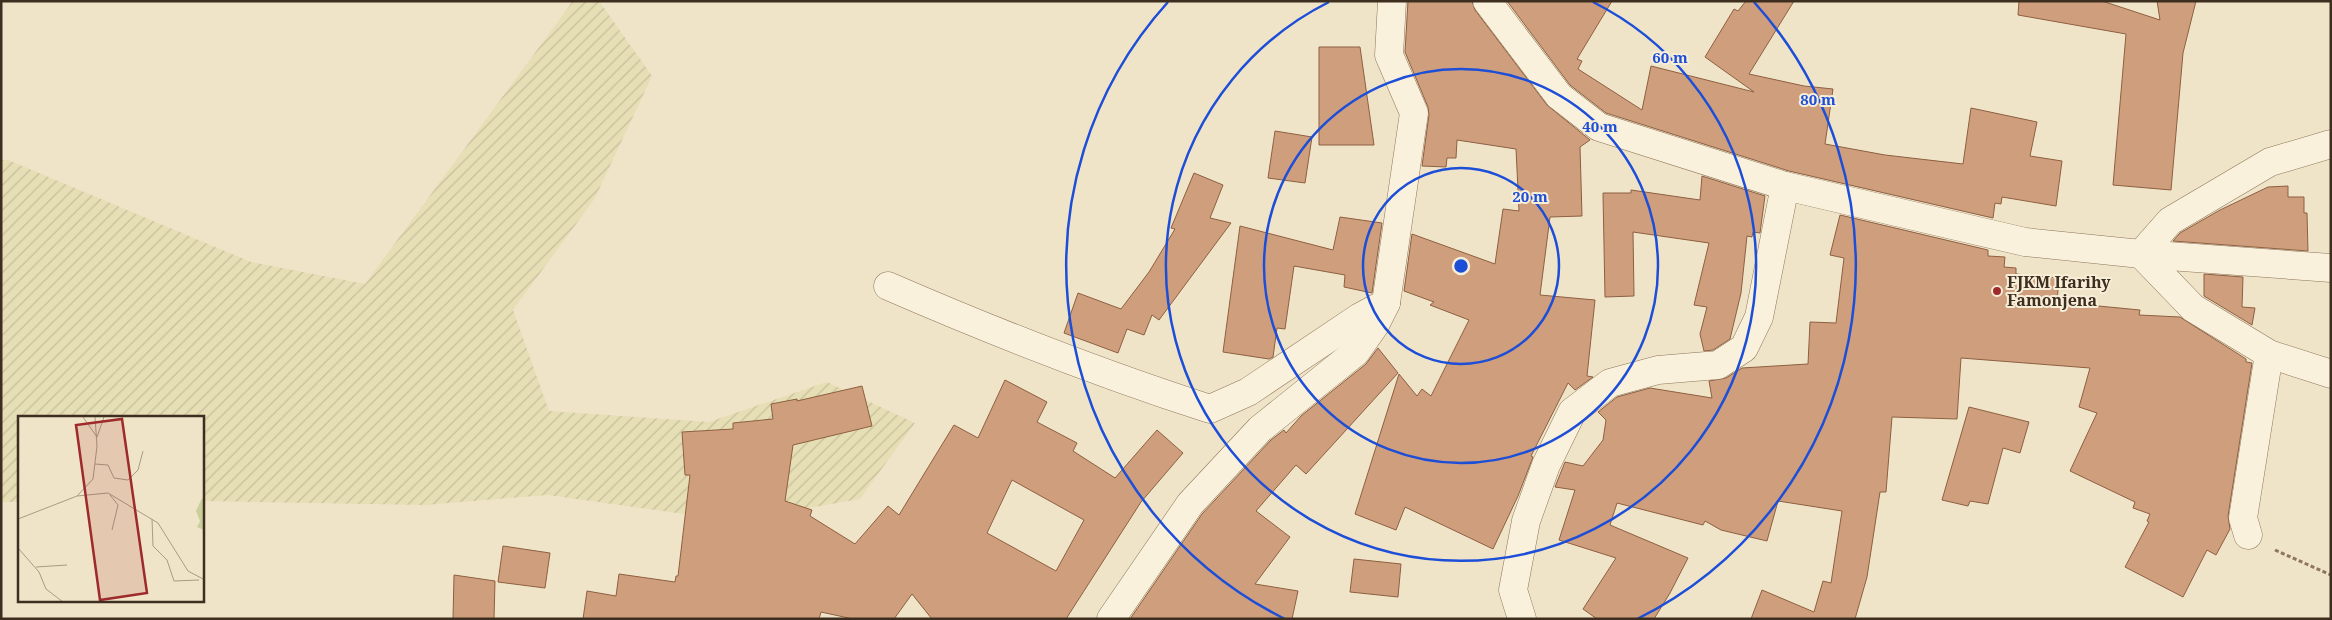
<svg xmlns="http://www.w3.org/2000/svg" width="2332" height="620" font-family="'Noto Serif',serif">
  <defs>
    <pattern id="farmland-furrows" width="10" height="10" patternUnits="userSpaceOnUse" patternTransform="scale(1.25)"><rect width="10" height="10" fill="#e6deb5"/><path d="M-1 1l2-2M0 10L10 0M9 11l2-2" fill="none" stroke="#c6bf9b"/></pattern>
  </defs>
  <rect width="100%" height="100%" fill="#f0e4c8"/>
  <polygon fill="url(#farmland-furrows)" points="573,1 599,1 652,76 595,198 513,310 549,411 709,422 827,382 915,423 860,499 734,521 548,495 424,505 203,501 202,418 19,418 19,502 1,502 1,160 8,160 251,262 365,284"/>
  <g fill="#cf9f7d" stroke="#8d5f41" fill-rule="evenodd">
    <polygon points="1408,1 1472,1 1475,10 1547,105 1590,140 1580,147 1582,216 1550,217 1540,295 1595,300 1587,376 1593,377 1575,390 1568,383 1531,456 1533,457 1518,496 1493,549 1405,507 1396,530 1355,514 1399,374 1417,396 1422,389 1431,396 1469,320 1430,305 1434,302 1404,291 1412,234 1495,264 1503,209 1519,211 1516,149 1457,140 1456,158 1447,158 1446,167 1422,166 1429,115 1428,107 1405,52"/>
    <polygon points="1507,1 1612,1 1577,59 1582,61 1578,69 1642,110 1651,66 1754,92 1705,57 1734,9 1738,11 1746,1 1794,1 1749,74 1804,86 1833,89 1825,144 1885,155 1963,164 1971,108 2037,122 2030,156 2062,161 2056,206 2002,197 2001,204 1995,203 1993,218 1789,171 1606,113 1570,85"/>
    <polygon points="2019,1 2102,1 2160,20 2157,1 2196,1 2183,53 2171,190 2113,185 2126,34 2018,15"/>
    <polygon points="1319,47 1360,47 1374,145 1319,145"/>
    <polygon points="1275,131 1312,137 1305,183 1268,178"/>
    <polygon points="1194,173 1223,185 1210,218 1231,223 1159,320 1152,315 1144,335 1127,329 1118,353 1064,333 1078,293 1121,309 1149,272 1175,229 1171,228"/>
    <polygon points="1702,176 1765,196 1760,233 1753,232 1752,237 1747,236 1741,293 1730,339 1713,350 1704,351 1700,334 1707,307 1694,305 1709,243 1633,232 1634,296 1605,297 1603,193 1631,193 1631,190 1700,200"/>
    <polygon points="2288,186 2288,197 2304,197 2304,213 2307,213 2308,251 2173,241 2180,233 2220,210 2268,187"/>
    <polygon points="1840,215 1988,250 1988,256 2005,257 2004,267 2016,268 2016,274 2059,278 2057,302 2140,310 2139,315 2180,317 2246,359 2246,362 2252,363 2228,516 2230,529 2216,555 2207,550 2183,597 2125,567 2149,522 2147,521 2150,514 2133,508 2135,502 2070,471 2097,413 2079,407 2090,368 1961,358 1957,419 1892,417 1886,492 1880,492 1867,577 1855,619 1751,619 1762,590 1814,612 1823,581 1831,583 1842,511 1778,501 1767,541 1721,530 1705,521 1703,525 1617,503 1610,525 1688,558 1670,593 1654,619 1597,619 1583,609 1616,558 1559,540 1575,490 1555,487 1565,462 1583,466 1603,440 1606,420 1598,412 1617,397 1650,388 1712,398 1709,381 1726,378 1742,368 1808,364 1810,322 1836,323 1844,258 1830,255"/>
    <polygon points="1340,217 1382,223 1372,293 1344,287 1345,275 1294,266 1285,329 1277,328 1273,357 1269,359 1223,352 1240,226 1333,250"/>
    <polygon points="2204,274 2243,277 2242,307 2255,308 2252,325 2204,296"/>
    <polygon points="1378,348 1398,373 1306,474 1296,465 1256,511 1290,537 1255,584 1298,591 1292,619 1130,619 1202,514 1271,440 1284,430 1286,433 1301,416 1366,364"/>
    <path d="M1005,380L1047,402L1037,422L1077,443L1073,451L1115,478L1157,430L1183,453L1141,502L1066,619H932L912,594L894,619H853L821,612L819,619H583L587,591L616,596L619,574L675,582L676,576H678L690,475H685L682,432L733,429V423L773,419L771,404L797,399V401L862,386L872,426L793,445L785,501L812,510L810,516L855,544L888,506L899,515L954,425L978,438ZM1012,480L1084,520L1056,571L987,533Z"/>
    <polygon points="1969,407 2029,422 2020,453 2003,448 1988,504 1970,501 1968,506 1942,500"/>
    <polygon points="503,546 550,553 545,588 498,582"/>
    <polygon points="1354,559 1401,564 1398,597 1350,592"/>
    <polygon points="454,575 495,581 494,619 453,619"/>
  </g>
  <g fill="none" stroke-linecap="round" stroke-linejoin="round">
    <g stroke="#8d765c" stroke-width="29">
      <g id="minor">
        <polyline points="1487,1 1559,96 1599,127 1785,186 2025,242 2141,254 2331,268"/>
        <polyline points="2331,144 2270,162 2170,221 2141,254 2193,308 2269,354 2331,374"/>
        <path d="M888,286C994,332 1101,374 1210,409L1248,392L1360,317L1386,303"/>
        <polyline points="2248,535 2243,518 2269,354"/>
        <polyline points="1522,619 1513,590 1526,521 1546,465 1572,412 1610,383 1658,370 1718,365 1744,348 1759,317 1785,186"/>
      </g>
    </g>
    <g stroke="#8d765c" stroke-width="29">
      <polyline id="tertiary" points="1111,619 1190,504 1260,429 1356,352 1375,325 1386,303 1414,113 1389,55 1392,1"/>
    </g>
    <polyline stroke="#8d765c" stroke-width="3" stroke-dasharray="4 2.5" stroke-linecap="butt" points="2275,550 2331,575"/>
    <use href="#minor" stroke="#faf1dc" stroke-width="28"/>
    <use href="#tertiary" stroke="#faf1dc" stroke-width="28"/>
  </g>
  <g fill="none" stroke="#1d4ed8" stroke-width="2.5">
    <circle cx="1461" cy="266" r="98"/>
    <circle cx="1461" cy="266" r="197"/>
    <path d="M1593 2A295 295 0 1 1 1329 2"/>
    <path d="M1285 619A394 394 0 0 1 1168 2M1754 2A394 394 0 0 1 1637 619"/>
  </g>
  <circle fill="#9e2a2b" stroke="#f7eed8" stroke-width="2" cx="1997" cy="291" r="5"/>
  <g text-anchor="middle" stroke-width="4" stroke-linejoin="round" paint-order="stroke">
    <g font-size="16" font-weight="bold" fill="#3d2e20" stroke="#f7eed8" text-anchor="start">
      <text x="2007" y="288">FJKM Ifarihy<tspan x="2007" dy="18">Famonjena</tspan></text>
    </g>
  </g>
  <g transform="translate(18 416)">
    <rect width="186" height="186" fill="#f0e4c8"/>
    <path d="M184,82L186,84V114L179,111L182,105L178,95Z" fill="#c9cf9b"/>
    <path fill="none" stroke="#a89b85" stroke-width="1" d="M65,1L79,21L86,1M77,48L90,49L96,62L110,64L120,54L125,35M92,79L100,89L94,114M59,80L75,63L79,30L77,1M0,103L59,80L90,77L140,107L170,155L187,164M134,103L135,130L149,144L156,165L181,164M0,132L21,156L28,173L45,186M18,151L49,149"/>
    <path fill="#9e2a2b" fill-opacity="0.15" stroke="#9e2a2b" stroke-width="2.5" d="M104,3L129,177L82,184L58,9Z"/>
    <rect width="186" height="186" fill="none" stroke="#3d2e20" stroke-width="2.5"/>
  </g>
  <circle cx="1461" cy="266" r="8" fill="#1d4ed8" stroke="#f7eed8" stroke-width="2.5"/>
  <g font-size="15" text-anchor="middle" font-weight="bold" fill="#1d4ed8" stroke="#f7eed8" stroke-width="4" stroke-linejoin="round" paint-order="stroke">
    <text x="1670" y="63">60 m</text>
    <text x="1818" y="105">80 m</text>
    <text x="1600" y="132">40 m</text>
    <text x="1530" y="202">20 m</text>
  </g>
  <rect width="2332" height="620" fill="none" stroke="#3d2e20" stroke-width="5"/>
</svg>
